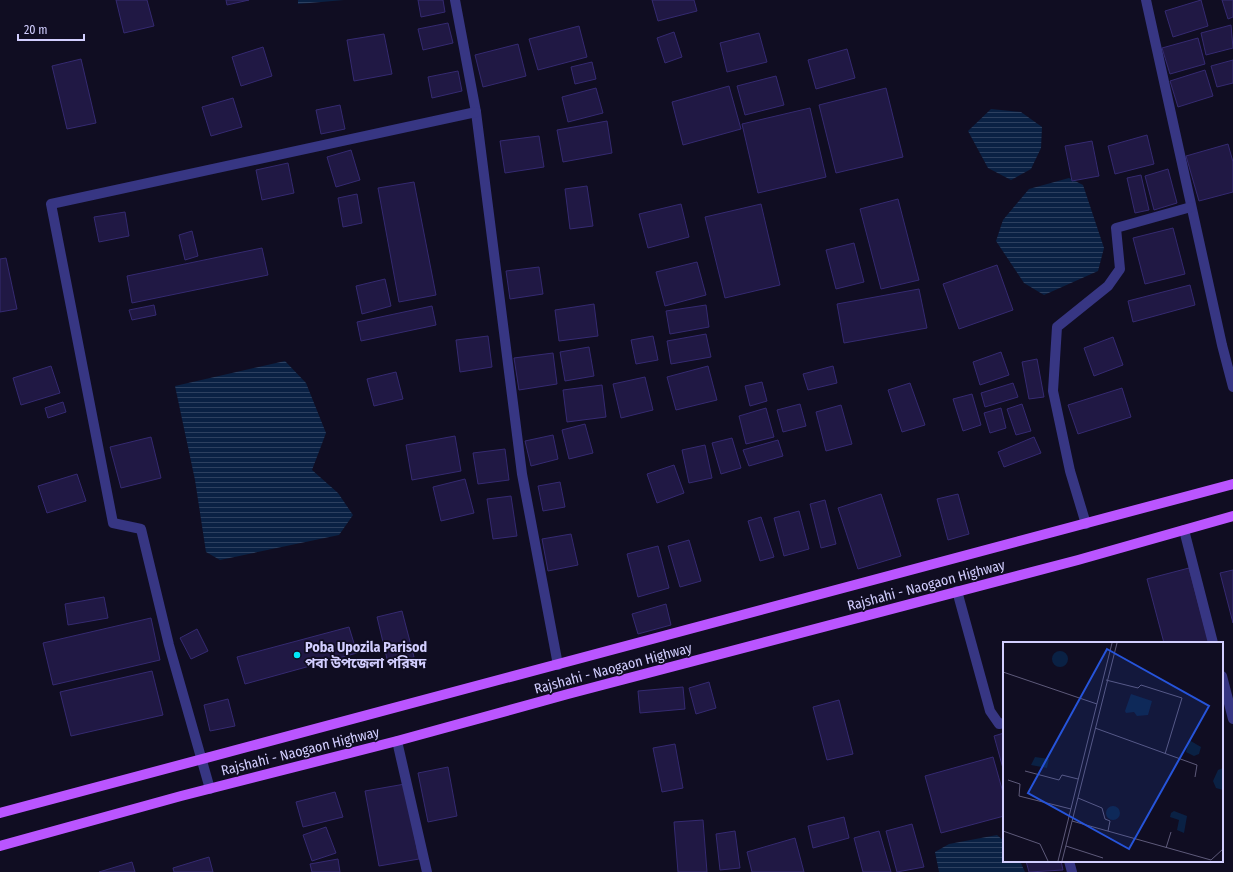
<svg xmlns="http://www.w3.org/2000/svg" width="1233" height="872" font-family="'Fira Sans Condensed','Noto Sans Bengali',sans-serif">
  <defs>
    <pattern id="water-rules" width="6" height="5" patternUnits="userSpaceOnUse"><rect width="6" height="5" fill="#0a2144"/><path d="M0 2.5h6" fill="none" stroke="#2d4060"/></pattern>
  </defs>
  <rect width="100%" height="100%" fill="#100d22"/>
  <g fill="url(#water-rules)">
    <polygon points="298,0 344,0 298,4"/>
    <polygon points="991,109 1021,112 1042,127 1041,148 1031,169 1011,180 988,168 968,131"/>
    <polygon points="1069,178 1083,185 1104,248 1098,271 1044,295 1024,283 996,241 1003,220 1029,189"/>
    <polygon points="285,361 306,383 326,433 312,470 338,493 353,515 339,535 220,560 206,552 195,480 175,386"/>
    <polygon points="997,835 1004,841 1004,861 1020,861 1025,872 939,872 935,852 949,844"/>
  </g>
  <g fill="#201844" stroke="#352a71">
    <polygon points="116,0 147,0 154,26 124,33"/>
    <polygon points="226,0 249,0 227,5"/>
    <polygon points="418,0 443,0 445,12 421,17"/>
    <polygon points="652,0 694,0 697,11 658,21"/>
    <polygon points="1201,0 1208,26 1173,37 1165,11"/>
    <polygon points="1222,0 1233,0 1233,17 1228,19"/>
    <polygon points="448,23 453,43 423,50 418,29"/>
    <polygon points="1231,25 1233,48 1206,55 1201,33"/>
    <polygon points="579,26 587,57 538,70 529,39"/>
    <polygon points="674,32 682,57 665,63 657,38"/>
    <polygon points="759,33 767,62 727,72 720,43"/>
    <polygon points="384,34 392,74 354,81 347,40"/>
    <polygon points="1198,38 1205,64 1170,74 1162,48"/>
    <polygon points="518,44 526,76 483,87 475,55"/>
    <polygon points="263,47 272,76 241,86 232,57"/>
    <polygon points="847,49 855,78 816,89 808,60"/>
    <polygon points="81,59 96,123 67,129 52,66"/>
    <polygon points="1233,60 1233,83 1217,87 1211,66"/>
    <polygon points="592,62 596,79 575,84 571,67"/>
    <polygon points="1205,70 1213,96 1178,107 1170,81"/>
    <polygon points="458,71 462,91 432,98 428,77"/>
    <polygon points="776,76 784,105 745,115 737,86"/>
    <polygon points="729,86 741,129 683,145 672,102"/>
    <polygon points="596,88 603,113 568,122 562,97"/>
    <polygon points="886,88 903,157 836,173 819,105"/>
    <polygon points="233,98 242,127 211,136 202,107"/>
    <polygon points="340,105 345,129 321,134 316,110"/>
    <polygon points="810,108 826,177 758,193 742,124"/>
    <polygon points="607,121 612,153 563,162 557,130"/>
    <polygon points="1147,135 1154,164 1115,174 1108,146"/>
    <polygon points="539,136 544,167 505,173 500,141"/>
    <polygon points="1092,141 1099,176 1072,181 1065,146"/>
    <polygon points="1228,144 1233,162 1233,192 1199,201 1186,156"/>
    <polygon points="351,150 360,180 336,187 327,157"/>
    <polygon points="288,163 294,193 262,200 256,170"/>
    <polygon points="1168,169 1177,203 1154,210 1145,176"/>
    <polygon points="1141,175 1149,210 1135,213 1127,178"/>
    <polygon points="414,182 436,295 399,302 378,188"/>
    <polygon points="587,186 593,226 570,229 565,189"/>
    <polygon points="357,194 362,223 343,227 338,198"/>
    <polygon points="898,199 919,280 881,289 860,209"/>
    <polygon points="681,204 689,237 648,248 639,214"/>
    <polygon points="761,204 780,285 725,298 705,217"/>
    <polygon points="125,212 129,236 99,242 94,217"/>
    <polygon points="1173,228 1185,274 1145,284 1133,238"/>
    <polygon points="192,231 198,256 185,260 179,235"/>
    <polygon points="854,243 864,282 836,289 826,250"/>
    <polygon points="262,248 268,275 132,303 127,276"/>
    <polygon points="6,258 17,309 0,312 0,259"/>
    <polygon points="697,262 706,295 665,306 656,272"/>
    <polygon points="997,265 1013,310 959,329 943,284"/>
    <polygon points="539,267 543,294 510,299 506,271"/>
    <polygon points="385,279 391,306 362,314 356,286"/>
    <polygon points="1190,285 1195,305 1133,322 1128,301"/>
    <polygon points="919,289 927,328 844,343 837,304"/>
    <polygon points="594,304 598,336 559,341 555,310"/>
    <polygon points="154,305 156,315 132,320 129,310"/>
    <polygon points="706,305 709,327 670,334 666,311"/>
    <polygon points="432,306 436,325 361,341 357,322"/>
    <polygon points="706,334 711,357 671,364 667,341"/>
    <polygon points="488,336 492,367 460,372 456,340"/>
    <polygon points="653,336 658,360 636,364 631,340"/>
    <polygon points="1113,337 1123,365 1094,376 1084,348"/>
    <polygon points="589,347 594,376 565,381 560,352"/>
    <polygon points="1001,352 1009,375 980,385 973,362"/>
    <polygon points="553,353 557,384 519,390 514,358"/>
    <polygon points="1037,359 1044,397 1029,399 1022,362"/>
    <polygon points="51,366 60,393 21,405 13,378"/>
    <polygon points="708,366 717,400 676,410 667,377"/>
    <polygon points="833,366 837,383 808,390 803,374"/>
    <polygon points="396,372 403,399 374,406 367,379"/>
    <polygon points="645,377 653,410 621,418 613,384"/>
    <polygon points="762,382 767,401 750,406 745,386"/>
    <polygon points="910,383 925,425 902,432 888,390"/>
    <polygon points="1013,383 1018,397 985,407 981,393"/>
    <polygon points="602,385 606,417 567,422 563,390"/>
    <polygon points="1122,388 1131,417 1078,434 1068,405"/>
    <polygon points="972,394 981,425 963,431 953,399"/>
    <polygon points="63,402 66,412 48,418 45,408"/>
    <polygon points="800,404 806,426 783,432 777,410"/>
    <polygon points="1022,404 1031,431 1016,435 1007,409"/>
    <polygon points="841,405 852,444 826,451 816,412"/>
    <polygon points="766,408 774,437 746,444 739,416"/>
    <polygon points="1001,408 1006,428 990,433 984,413"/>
    <polygon points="585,424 593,453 569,459 562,430"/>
    <polygon points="553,435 558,459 531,466 525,441"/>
    <polygon points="455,436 461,471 412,480 406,445"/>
    <polygon points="151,437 161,478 121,488 110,447"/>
    <polygon points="1034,437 1041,453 1004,467 998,452"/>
    <polygon points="732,438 741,468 721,474 712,443"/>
    <polygon points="778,440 783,456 749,466 743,450"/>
    <polygon points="705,445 712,478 689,483 682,450"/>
    <polygon points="505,449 509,480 478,484 473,453"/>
    <polygon points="674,465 684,493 657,503 647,474"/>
    <polygon points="77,474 86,501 47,513 38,486"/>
    <polygon points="465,479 474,513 441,521 433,487"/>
    <polygon points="560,482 565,507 543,511 538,486"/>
    <polygon points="881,494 901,556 858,569 838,508"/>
    <polygon points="958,494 969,534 948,540 937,499"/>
    <polygon points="511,496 517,536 493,539 487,499"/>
    <polygon points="825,500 836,544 821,548 810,504"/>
    <polygon points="799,511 809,549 784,556 774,518"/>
    <polygon points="761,517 774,557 760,561 748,521"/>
    <polygon points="571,534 578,565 548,571 542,539"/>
    <polygon points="689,540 701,581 680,587 668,546"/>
    <polygon points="658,546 669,588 638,597 627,554"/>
    <polygon points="1189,568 1209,643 1164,643 1147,579"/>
    <polygon points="1233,570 1233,623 1220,573"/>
    <polygon points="104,597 108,618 68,625 65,604"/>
    <polygon points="666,604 671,625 638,634 632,614"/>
    <polygon points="402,611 414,657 388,663 377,617"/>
    <polygon points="151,618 160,660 53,685 43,643"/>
    <polygon points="349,627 357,653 245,684 237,657"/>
    <polygon points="197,629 208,651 191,659 180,638"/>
    <polygon points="152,671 163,715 71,736 60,692"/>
    <polygon points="709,682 716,708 696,714 689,688"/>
    <polygon points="683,687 685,709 640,713 638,691"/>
    <polygon points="228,699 235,726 210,731 204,705"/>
    <polygon points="839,700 853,754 827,760 813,707"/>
    <polygon points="1004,733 1004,772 994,736"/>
    <polygon points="675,744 683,788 662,792 653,748"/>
    <polygon points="993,757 1004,796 1004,816 941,833 925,776"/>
    <polygon points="448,767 457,816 428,822 418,773"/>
    <polygon points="405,784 419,859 379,866 365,791"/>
    <polygon points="335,792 343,817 303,827 296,802"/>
    <polygon points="844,817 849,838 813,848 808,826"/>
    <polygon points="703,820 707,872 678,872 674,822"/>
    <polygon points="912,824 924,867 897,872 886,831"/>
    <polygon points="326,827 336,853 312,861 303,835"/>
    <polygon points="735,831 740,868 720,870 716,834"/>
    <polygon points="879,831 891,872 863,872 854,838"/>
    <polygon points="795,838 804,872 752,872 747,852"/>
    <polygon points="209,857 213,872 174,872 173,868"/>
    <polygon points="338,859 340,872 312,872 310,864"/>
    <polygon points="1026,861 1061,861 1063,870 1029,872"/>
    <polygon points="132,862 135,872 99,872"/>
  </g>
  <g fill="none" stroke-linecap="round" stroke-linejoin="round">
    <g stroke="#373683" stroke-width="10">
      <polyline points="455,0 476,112 522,474 558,665"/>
      <polyline points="1146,0 1222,345 1233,387"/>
      <polyline points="1086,524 1070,471 1053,391 1057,327 1108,286 1120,269 1116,228 1191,207"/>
      <polyline points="1184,530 1213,643"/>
      <polyline points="957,591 990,711 999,724 1004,723"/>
      <polyline points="1222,676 1233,719"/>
      <polyline points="397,741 427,872"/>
      <polyline points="210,789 169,645 141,529 113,523 51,204 476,112"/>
      <polyline points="1069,861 1072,872"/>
    </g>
    <g stroke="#ba55ff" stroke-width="10">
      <polyline points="0,813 1233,484"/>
      <polyline points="0,846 181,796 397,741 568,694 1078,560 1233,516"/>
    </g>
  </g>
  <circle fill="#00e8f9" stroke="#100d22" stroke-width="1.5" cx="297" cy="655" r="4"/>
  <g text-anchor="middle" stroke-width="3.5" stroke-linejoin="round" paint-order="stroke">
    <g font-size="14" fill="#d2ceff" stroke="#100d22">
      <text transform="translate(926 585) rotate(-15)" y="5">Rajshahi - Naogaon Highway</text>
      <text transform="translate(613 668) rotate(-15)" y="5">Rajshahi - Naogaon Highway</text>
      <text transform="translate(300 751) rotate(-14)" y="5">Rajshahi - Naogaon Highway</text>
    </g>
    <g font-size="14" font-weight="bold" fill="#d2ceff" stroke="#100d22" text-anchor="start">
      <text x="305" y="652">Poba Upozila Parisod<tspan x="305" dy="16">পবা উপজেলা পরিষদ</tspan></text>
    </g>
  </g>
  <g transform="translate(1003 642)">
    <rect width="220" height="220" fill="#100d22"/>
    <path d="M49 17a8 8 0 1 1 16 0a8 8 0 1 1-16 0ZM128,52L149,59L145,73L134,74L131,70L123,71L122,69ZM186,98L198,105L196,112L191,114L183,110ZM32,115L46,117L44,126L28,123ZM220,126V148L213,146L210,139L215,128ZM103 171a7 7 0 1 1 14 0a7 7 0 1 1-14 0ZM171,169L184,174L181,191L174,188L176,178L167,175L168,171Z" fill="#0a2144"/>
    <path fill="none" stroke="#5e5a7a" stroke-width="1" d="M0,30L94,62M103,38L135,46L138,43L179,56L162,112M92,86L194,123L192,135M22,129L56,138L59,133L75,137M5,138L17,142L16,154L68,167M75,156L99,166L102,177L107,179L105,189M69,179L208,218L220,207M0,189L37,202L45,219M63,204L100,216M163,206L168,190M55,219L109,1M59,219L114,1"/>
    <path fill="#2654da" fill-opacity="0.15" stroke="#2654da" stroke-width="2" d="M104,7L206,64L126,207L25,151Z"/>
    <rect width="220" height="220" fill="none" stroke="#d2ceff" stroke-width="2"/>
  </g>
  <path d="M18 34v6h66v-6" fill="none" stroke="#d2ceff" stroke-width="2"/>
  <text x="24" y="34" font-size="12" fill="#d2ceff" stroke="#100d22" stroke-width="3" paint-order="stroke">20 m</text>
</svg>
